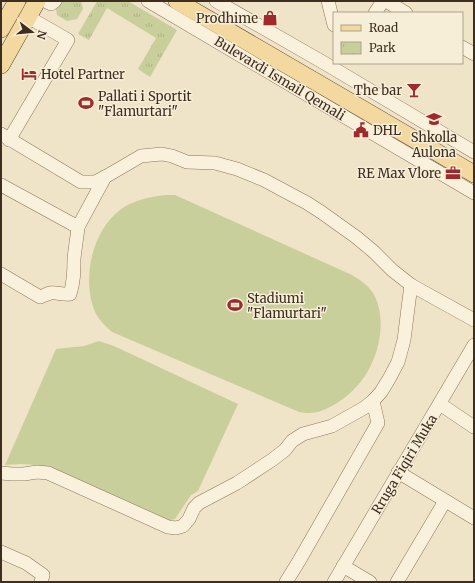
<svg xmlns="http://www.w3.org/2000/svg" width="475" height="583" font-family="Merriweather,serif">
  <defs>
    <pattern id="park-tufts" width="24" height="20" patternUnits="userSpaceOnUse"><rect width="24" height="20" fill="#c9cf9b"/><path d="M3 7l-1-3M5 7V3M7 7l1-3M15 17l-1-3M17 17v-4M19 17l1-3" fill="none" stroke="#aeb285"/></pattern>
  </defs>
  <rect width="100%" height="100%" fill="#f0e4c8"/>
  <g fill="#c9cf9b">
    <path d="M166,195H175L352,275C360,280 368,285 373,293C389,320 378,363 358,385C352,392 345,398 337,403C323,411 316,415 299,412L112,332C106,327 100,321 96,314C81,282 91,232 120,210C133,200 149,197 166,195Z"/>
    <polygon points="99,341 114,346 238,404 198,491 191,495 175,519 167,521 35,465 21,464 5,465 56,349 84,346"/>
  </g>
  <g fill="url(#park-tufts)">
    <polygon points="60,1 81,1 83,9 77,19 67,21 57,15 55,4"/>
    <polygon points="97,1 128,1 177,30 150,77 138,69 156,38 107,8 89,40 78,34"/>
  </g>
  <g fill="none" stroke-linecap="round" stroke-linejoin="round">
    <g stroke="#8d765c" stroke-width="14">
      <g id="minor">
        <polyline points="45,1 51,4 55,1"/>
        <polyline points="148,1 474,193"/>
        <polyline points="216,1 326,64 474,152"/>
        <polyline points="328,1 334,25"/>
        <polyline points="386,1 406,13"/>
        <polyline points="375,13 383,1"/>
        <polyline points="462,47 474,54"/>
        <polyline points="1,134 81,182 95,182 105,177 141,156 162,154 172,156 187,162 215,163 237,169 264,180 307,203 321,212 356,237 374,252 392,270 411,285 408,308 404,340 398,362 389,379 381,392 373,401 364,408 332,426 303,434 292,441 285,450 272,460 237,483 199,503 194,508 189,519 183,526 176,528 168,527 48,473 37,472 24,474 12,474 1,473"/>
        <polyline points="9,140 68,40 28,17"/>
        <polyline points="1,185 78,227 105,177"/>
        <path d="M1,274L40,297C43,296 47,294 50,293C56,292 63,295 70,294C74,282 74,271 74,259C75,248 77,238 78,227"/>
        <polyline points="411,285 474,320"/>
        <polyline points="440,404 474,427"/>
        <polyline points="398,472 474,518"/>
        <polyline points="1,552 26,563 43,575 41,582"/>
        <polyline points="343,566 370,582"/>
        <polyline points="286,582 299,561 378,423 373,401"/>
        <polyline points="334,582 474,345"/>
        <polyline points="397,582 445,501"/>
      </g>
    </g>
    <g stroke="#5b4430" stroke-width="18">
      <g id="major">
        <polyline points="177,1 474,174"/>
        <polyline points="1,29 17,1"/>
        <polyline points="1,65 37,1"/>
      </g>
    </g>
    <use href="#minor" stroke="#faf1dc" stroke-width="13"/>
    <use href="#major" stroke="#f3d9a0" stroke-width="17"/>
  </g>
  <defs>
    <g id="shop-bare" transform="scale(1.2)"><path d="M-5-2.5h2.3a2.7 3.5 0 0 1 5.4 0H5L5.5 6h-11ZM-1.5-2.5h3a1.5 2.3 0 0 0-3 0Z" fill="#9e2a2b" stroke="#f7eed8" stroke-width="2.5" paint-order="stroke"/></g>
    <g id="hotel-bare" transform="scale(1.2)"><path d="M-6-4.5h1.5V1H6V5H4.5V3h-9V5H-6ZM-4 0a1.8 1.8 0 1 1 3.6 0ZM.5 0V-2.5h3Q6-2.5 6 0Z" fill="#9e2a2b" stroke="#f7eed8" stroke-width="2.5" paint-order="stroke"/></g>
    <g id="bar-bare" transform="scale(1.2)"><path d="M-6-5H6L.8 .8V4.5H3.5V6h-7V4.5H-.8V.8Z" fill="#9e2a2b" stroke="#f7eed8" stroke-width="2.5" paint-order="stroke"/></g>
    <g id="stadium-bare" transform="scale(1.2)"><path d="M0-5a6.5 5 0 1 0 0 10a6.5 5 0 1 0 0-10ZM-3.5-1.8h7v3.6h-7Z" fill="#9e2a2b" stroke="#f7eed8" stroke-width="2.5" paint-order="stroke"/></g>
    <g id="school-bare" transform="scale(1.2)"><path d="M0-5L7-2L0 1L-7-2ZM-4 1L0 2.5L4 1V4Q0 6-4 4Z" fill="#9e2a2b" stroke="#f7eed8" stroke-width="2.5" paint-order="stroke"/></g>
    <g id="civic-bare" transform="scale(1.2)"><path d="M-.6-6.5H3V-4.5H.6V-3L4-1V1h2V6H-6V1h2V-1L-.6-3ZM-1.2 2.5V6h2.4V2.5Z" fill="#9e2a2b" stroke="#f7eed8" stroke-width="2.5" paint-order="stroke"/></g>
    <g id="office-bare" transform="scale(1.2)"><path d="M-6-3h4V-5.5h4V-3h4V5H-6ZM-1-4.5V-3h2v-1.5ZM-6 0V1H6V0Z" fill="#9e2a2b" stroke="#f7eed8" stroke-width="2.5" paint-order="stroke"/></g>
  </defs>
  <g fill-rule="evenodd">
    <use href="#shop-bare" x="270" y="18"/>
    <use href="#hotel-bare" x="29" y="74"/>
    <use href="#bar-bare" x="414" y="90"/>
    <use href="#stadium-bare" x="86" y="103"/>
    <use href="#school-bare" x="434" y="119"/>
    <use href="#civic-bare" x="361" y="130"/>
    <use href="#office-bare" x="453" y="173"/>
    <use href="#stadium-bare" x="235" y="305"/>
  </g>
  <g text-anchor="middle" stroke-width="3" stroke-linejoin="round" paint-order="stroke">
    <g font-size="13" fill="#3d2e20" stroke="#f7eed8" text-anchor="start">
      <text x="258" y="23" text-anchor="end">Prodhime</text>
      <text x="41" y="79">Hotel Partner</text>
      <text x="402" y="95" text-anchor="end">The bar</text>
      <text x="98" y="101">Pallati i Sportit<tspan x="98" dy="15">"Flamurtari"</tspan></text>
      <text x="373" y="135">DHL</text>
      <text x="434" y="142" text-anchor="middle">Shkolla<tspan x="434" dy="15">Aulona</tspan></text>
      <text x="441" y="178" text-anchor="end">RE Max Vlore</text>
      <text x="247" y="303">Stadiumi<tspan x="247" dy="15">"Flamurtari"</tspan></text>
    </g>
    <g font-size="13" fill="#3d2e20" stroke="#f7eed8">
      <text transform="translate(280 78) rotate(31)" y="5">Bulevardi Ismail Qemali</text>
      <text transform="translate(404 464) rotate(-59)" y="5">Rruga Fiqiri Muka</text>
    </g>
  </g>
  <rect width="475" height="583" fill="none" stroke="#3d2e20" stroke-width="4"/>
  <rect x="333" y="12" width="130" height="52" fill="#f7eed8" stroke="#ada18e"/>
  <rect x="341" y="25" width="20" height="6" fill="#f3d9a0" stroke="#ada18e"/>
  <text x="369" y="32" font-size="12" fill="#3d2e20">Road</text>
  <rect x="341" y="42" width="20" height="12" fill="url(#park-tufts)" stroke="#ada18e"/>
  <text x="369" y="52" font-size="12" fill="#3d2e20">Park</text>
  <g transform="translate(32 32) rotate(106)" stroke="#f7eed8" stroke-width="3" paint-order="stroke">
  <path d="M0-3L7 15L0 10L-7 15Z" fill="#3d2e20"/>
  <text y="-6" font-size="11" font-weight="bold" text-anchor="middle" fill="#3d2e20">N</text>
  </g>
</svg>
